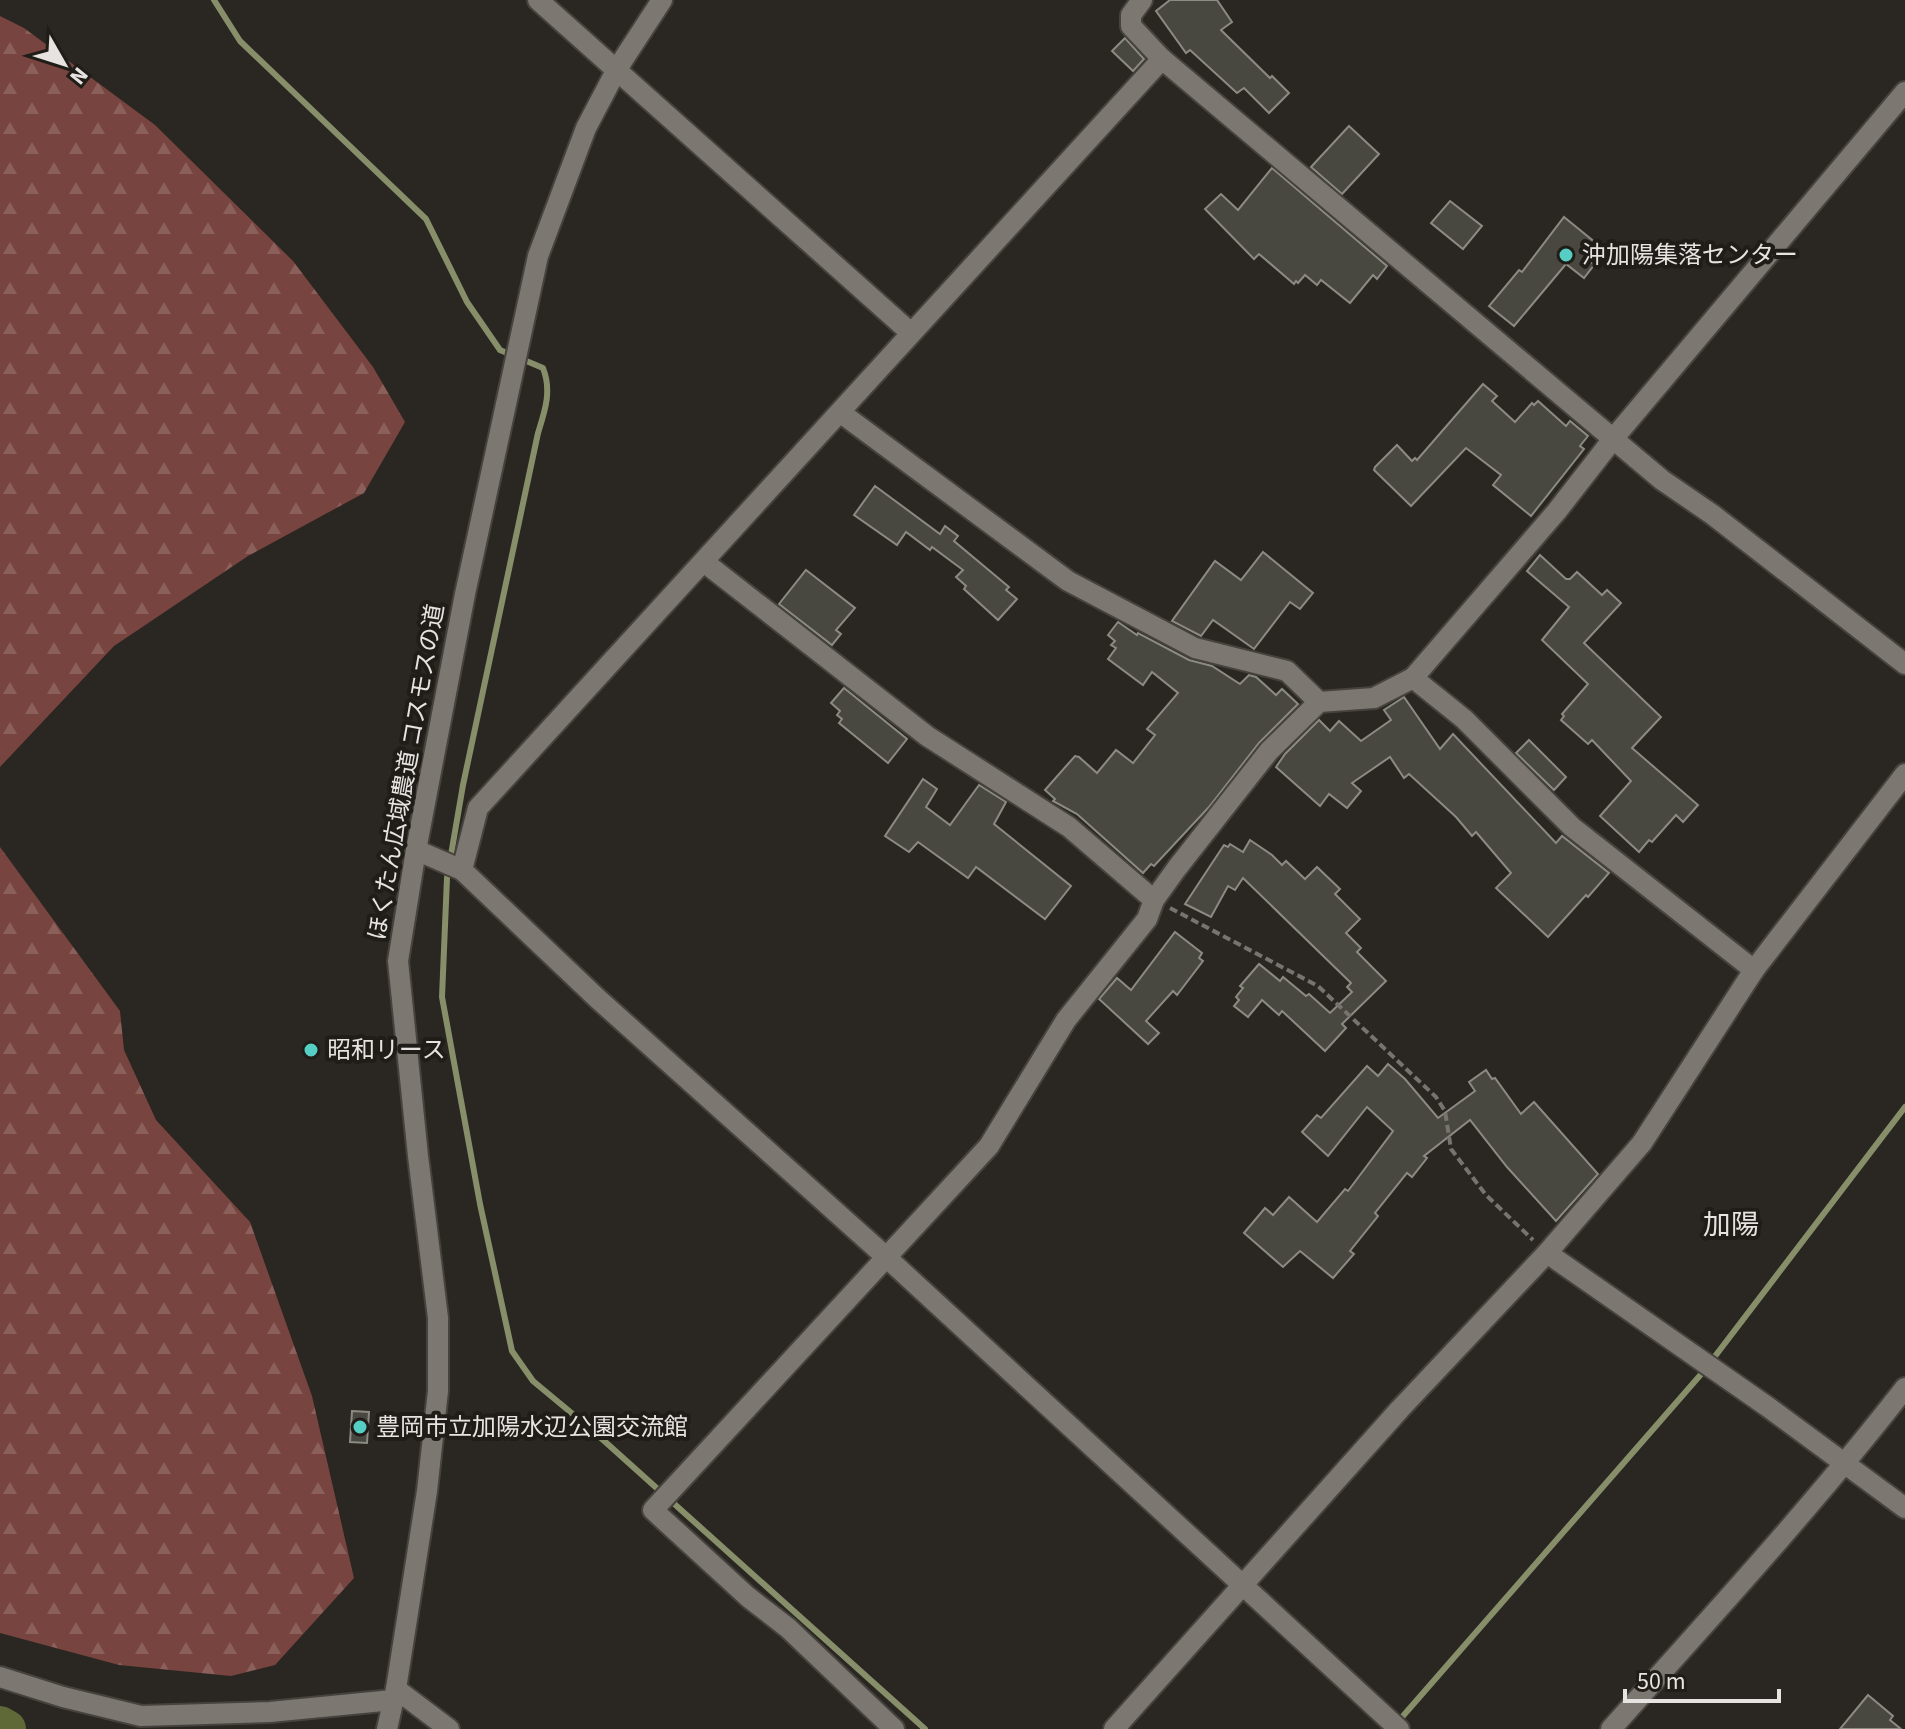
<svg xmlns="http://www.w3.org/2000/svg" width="1905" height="1729" font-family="'Source Sans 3','Noto Sans JP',sans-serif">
  <defs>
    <pattern id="forest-firs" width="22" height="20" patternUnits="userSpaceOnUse" patternTransform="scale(2)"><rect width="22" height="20" fill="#78443f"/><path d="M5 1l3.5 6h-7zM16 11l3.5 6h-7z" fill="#8b5f5a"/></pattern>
  </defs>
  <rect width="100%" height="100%" fill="#2a2621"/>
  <g fill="url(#forest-firs)">
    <polygon points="0,16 24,28 155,125 293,261 373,367 405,422 364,493 248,556 114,646 0,767"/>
    <polygon points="0,847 120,1011 124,1050 156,1120 250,1222 312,1396 354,1578 275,1665 231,1676 119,1665 0,1633"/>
  </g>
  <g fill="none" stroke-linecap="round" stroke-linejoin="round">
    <g stroke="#878e6a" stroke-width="6">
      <path d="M214,0L240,41L426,219L467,302L500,350L543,368C552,391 545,411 538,433L463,785L447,878L442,997L480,1204L512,1351L533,1381L592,1430L925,1729"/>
      <polyline points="1396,1724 1703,1372 1905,1107"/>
    </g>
    <polyline stroke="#5e6937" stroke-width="38" points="0,1725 7,1729"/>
  </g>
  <g fill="#484740" stroke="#8b8a83" stroke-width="2">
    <polygon points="1170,0 1217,0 1232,22 1221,30 1270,78 1272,76 1289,93 1269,113 1244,88 1237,93 1190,50 1186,53 1156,11"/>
    <polygon points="1125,38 1144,59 1133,71 1112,51"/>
    <polygon points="1349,126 1379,154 1342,194 1311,167"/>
    <polygon points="1272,168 1387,266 1377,279 1373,275 1350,303 1321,280 1317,285 1305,275 1298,283 1296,281 1294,284 1259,254 1254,259 1205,209 1221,194 1238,210"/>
    <polygon points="1450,201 1482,226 1463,249 1431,223"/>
    <polygon points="1564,217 1602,248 1591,262 1594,265 1584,278 1566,264 1514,326 1489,306 1519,270 1522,272"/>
    <polygon points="1483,384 1497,396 1492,401 1515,422 1532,403 1534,405 1538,401 1566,426 1570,421 1588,436 1580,446 1584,449 1531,516 1493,485 1501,475 1466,448 1411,506 1374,470 1375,467 1397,445 1412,461 1415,458 1417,460"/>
    <polygon points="875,486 940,534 945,526 958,536 954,541 1009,587 1006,590 1017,599 998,620 964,589 966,586 956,577 963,570 932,547 930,550 906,532 897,545 854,515"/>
    <polygon points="1263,552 1313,593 1300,609 1290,602 1254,649 1213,620 1201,636 1172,621 1215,561 1241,580"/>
    <polygon points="1540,555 1566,579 1570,579 1577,572 1602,595 1607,590 1621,603 1584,643 1661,717 1632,748 1698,805 1683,822 1676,815 1652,842 1649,840 1639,852 1600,816 1631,781 1592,740 1588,744 1561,720 1564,716 1562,714 1588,684 1542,640 1569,607 1527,571"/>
    <polygon points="806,570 855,608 836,630 841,634 832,645 779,604"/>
    <polygon points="1118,622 1137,635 1138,633 1189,660 1212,666 1240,684 1249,675 1256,677 1276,695 1282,689 1298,704 1259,743 1209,807 1154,866 1151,864 1143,873 1077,814 1053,801 1055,799 1045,790 1075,756 1079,757 1097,773 1116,750 1133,763 1155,735 1147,729 1178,693 1152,672 1143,685 1108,659 1116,648 1111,645 1115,641 1108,635"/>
    <polygon points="844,688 907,739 888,763 839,723 842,719 837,715 840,711 831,703"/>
    <polygon points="1404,697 1440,749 1453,734 1556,843 1562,836 1609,873 1588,897 1586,895 1548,937 1496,888 1511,873 1476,832 1472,836 1456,817 1409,774 1404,778 1390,757 1352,783 1361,791 1347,808 1329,794 1320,806 1276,767 1285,754 1319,720 1330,731 1339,721 1361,741 1391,720 1384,710"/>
    <polygon points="1529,740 1566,777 1554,790 1516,753"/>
    <polygon points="923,779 937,789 926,807 950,825 979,785 1006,802 994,824 1071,886 1045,919 976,867 968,878 918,842 909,852 885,836"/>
    <polygon points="1250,840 1272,855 1282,865 1286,861 1305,879 1317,867 1340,889 1335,894 1360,919 1346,933 1361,948 1357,952 1386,981 1342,1024 1346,1028 1325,1051 1282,1011 1279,1015 1262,1000 1248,1017 1234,1006 1239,1000 1236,997 1243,988 1240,986 1259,964 1280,981 1283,977 1306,996 1309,994 1330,1013 1352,992 1347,987 1351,983 1243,878 1235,890 1228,886 1211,917 1185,904 1224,845 1228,847 1230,844 1243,852"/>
    <polygon points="1175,932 1202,953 1199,958 1203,961 1177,995 1173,991 1146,1021 1159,1033 1148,1044 1099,999 1117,978 1131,990"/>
    <polygon points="1388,1064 1405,1079 1438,1118 1475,1091 1469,1082 1486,1070 1492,1079 1495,1078 1521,1114 1534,1102 1598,1174 1556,1221 1507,1167 1470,1120 1424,1156 1427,1158 1412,1177 1407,1173 1375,1213 1378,1216 1350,1251 1354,1254 1333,1278 1300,1251 1283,1267 1244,1233 1265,1208 1273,1215 1289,1197 1317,1222 1345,1189 1348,1191 1393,1131 1367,1107 1328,1156 1302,1132 1317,1115 1321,1118 1367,1066 1378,1076"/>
    <polygon points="352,1411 369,1412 367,1443 350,1442"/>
    <polygon points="1868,1695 1893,1716 1890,1720 1901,1729 1840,1729"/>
  </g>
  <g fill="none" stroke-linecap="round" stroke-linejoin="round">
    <g stroke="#46423e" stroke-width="24">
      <g id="street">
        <polyline points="538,0 911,333"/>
        <polyline points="1142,0 1131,15 1131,26 1162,59 1662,480 1713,515 1905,664"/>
        <polyline points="841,413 1068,581 1195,648 1287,671 1319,702"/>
        <polyline points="704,562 927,736 1069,827 1154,900"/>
        <polyline points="1413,678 1464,719 1572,827 1754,970"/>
        <polyline points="416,850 462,870 598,999 885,1256 1399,1729"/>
        <polyline points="462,870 478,808 1162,59"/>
        <polyline points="1547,1253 1768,1407 1905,1508"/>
        <polyline points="0,1677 63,1697 141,1716 270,1712 393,1700"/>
        <polyline points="396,1689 449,1729"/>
        <polyline points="894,1729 788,1628 748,1597 653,1510 989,1146 1066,1020 1147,919 1154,900 1177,868 1269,751 1319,702 1374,698 1413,678 1557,511 1613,439 1905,92"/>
        <polyline points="1114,1729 1400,1409 1547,1253 1642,1143 1754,970 1905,774"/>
        <path d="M1611,1729C1711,1617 1813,1506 1905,1388"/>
      </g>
    </g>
    <g stroke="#46423e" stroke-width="24">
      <polyline id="secondary" points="387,1729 396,1689 427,1491 438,1391 438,1318 418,1156 398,961 416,850 465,594 538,256 586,128 617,69 662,0"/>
    </g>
    <polyline stroke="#77736f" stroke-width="4" stroke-dasharray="8 4" stroke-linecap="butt" points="1170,908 1318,986 1436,1097 1445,1111 1451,1149 1486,1195 1533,1240"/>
    <use href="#street" stroke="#7c7771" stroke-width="20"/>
    <use href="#secondary" stroke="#7c7771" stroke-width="20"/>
  </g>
  <g fill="#55cec4" stroke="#201d18" stroke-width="3">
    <circle cx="1566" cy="255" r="8"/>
    <circle cx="311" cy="1050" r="8"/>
    <circle cx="360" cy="1427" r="8"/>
  </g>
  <g text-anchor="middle" stroke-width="8" stroke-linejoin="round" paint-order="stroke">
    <g font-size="24" fill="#e6e3e0" stroke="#201d18" text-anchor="start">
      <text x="1582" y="263">沖加陽集落センター</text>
      <text x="327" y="1058">昭和リース</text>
      <text x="376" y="1435">豊岡市立加陽水辺公園交流館</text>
    </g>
    <g font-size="24" fill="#e6e3e0" stroke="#201d18">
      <text transform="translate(406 772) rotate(-80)" y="8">ほくたん広域農道 コスモスの道</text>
    </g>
    <g font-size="28" fill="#e6e3e0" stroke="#201d18">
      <text x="1731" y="1234">加陽</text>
    </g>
  </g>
  <g transform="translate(64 64) rotate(129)" stroke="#201d18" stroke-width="6" paint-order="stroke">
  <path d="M0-6L14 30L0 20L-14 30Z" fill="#e6e3e0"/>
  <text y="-12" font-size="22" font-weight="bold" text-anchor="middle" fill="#e6e3e0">N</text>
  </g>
  <path d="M1625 1689v12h154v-12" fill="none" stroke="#e6e3e0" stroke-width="4"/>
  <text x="1637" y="1689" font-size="24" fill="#e6e3e0" stroke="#201d18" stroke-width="6" paint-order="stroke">50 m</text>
</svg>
